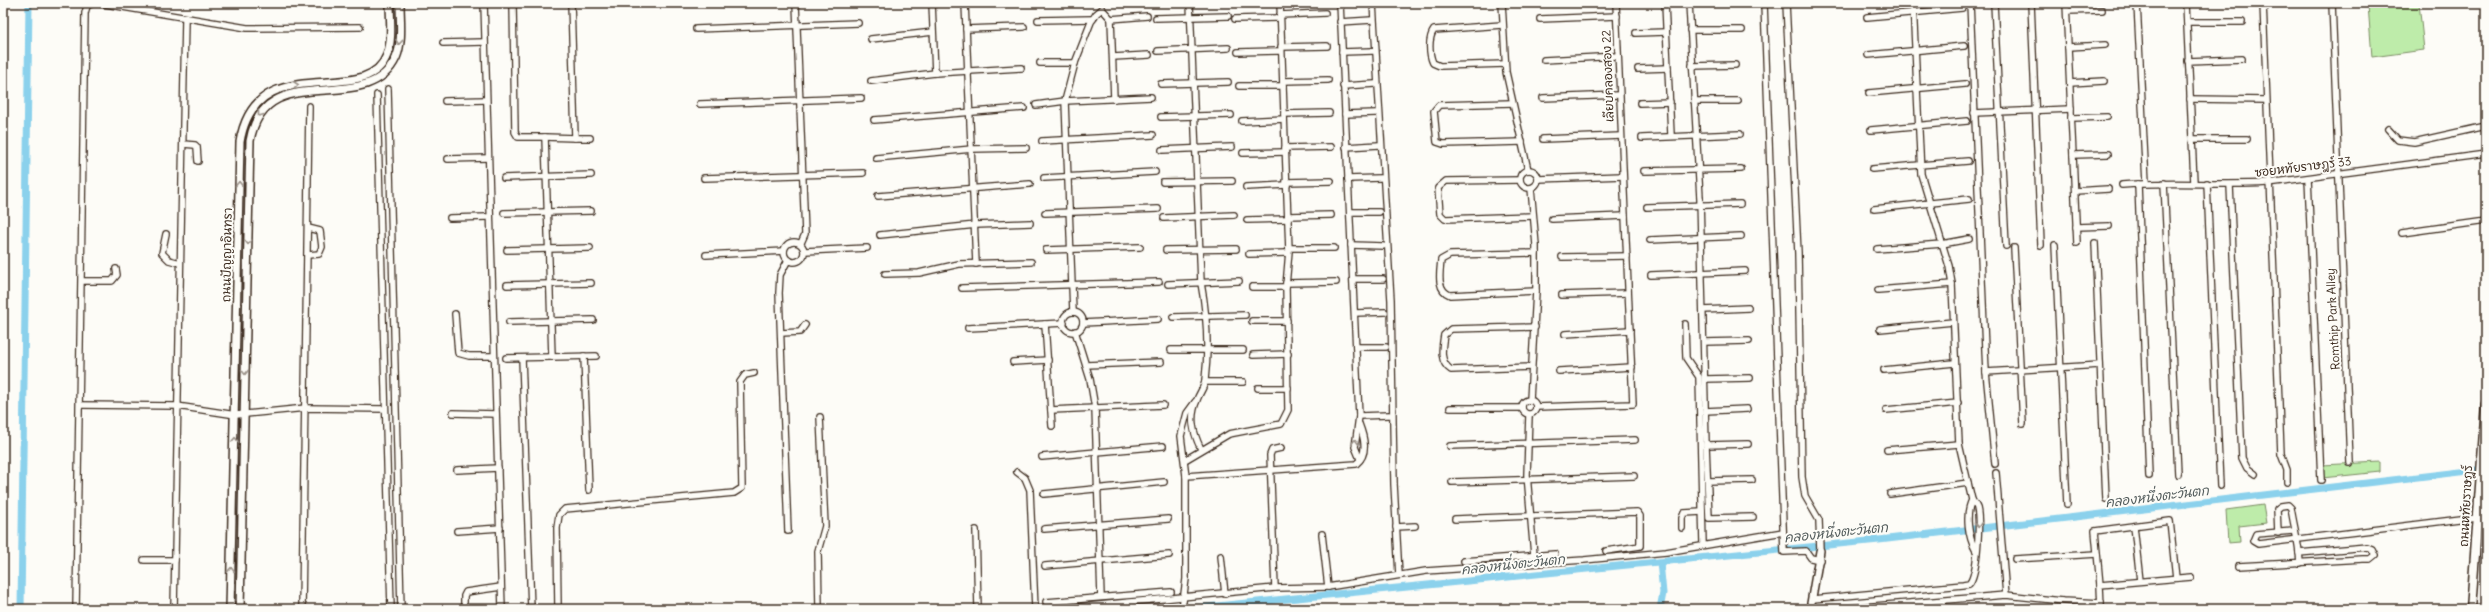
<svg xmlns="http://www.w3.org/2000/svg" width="2489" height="612" font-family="Delius,'Playpen Sans Thai',sans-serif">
  <rect width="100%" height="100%" fill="#fdfcf7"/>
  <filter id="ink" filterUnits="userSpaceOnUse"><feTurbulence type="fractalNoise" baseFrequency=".025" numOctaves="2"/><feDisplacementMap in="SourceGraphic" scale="8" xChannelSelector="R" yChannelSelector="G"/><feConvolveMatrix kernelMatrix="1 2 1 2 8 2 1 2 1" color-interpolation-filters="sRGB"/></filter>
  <g filter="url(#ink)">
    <g fill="#beecaa" stroke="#7c8b64">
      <polygon points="2386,3 2419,3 2424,50 2372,57 2368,5"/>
      <polygon points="2380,462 2380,472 2322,478 2322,465"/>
      <polygon points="2263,505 2266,523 2239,526 2240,542 2228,543 2226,510"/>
    </g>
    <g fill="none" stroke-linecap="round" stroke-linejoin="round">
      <g stroke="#8bd1ec" stroke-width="7">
        <polyline points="21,609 29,3"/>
        <polyline points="1186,609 1879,540 2486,469"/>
        <polyline points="1660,609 1663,593 1660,562"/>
      </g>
      <g stroke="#3b2a1e" stroke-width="8">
        <g id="minor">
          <polyline points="99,3 247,28 360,27"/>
          <polyline points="484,3 502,609"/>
          <polyline points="513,3 515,132 518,137 545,137 552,357"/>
          <polyline points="796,3 805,234 801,243"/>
          <polyline points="932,3 935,73"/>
          <polyline points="965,3 976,264"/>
          <path d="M1190,3L1201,283C1207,315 1209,347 1205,380C1205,387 1199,393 1197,400C1189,417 1193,433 1201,449"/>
          <polyline points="1340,3 1359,416 1355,447 1360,459"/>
          <polyline points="1373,3 1391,300 1394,484 1399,575"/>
          <polyline points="1502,3 1506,72 1528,170"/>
          <polyline points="1665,3 1671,135"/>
          <polyline points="1689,3 1700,198 1706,445 1748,444"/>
          <polyline points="1764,3 1784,552 1806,551 1811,558 1820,560"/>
          <polyline points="1786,3 1798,253 1802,477 1805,496 1819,520 1820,551"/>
          <polyline points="1970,3 1986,372 1995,464"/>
          <polyline points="1994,3 2006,246"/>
          <polyline points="2031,3 2041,245"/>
          <polyline points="2066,3 2077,243"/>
          <polyline points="2137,3 2146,183"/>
          <polyline points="2186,3 2194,183"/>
          <polyline points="2263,3 2281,454 2287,470 2287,482"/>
          <polyline points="2332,3 2350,463"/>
          <polyline points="1102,9 1111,19 1114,99"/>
          <polyline points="2067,11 2102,10"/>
          <polyline points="1280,15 1325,13"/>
          <polyline points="1867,17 1962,8"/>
          <polyline points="1156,18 1228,16"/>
          <polyline points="1111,19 1147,16"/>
          <polyline points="1235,19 1280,18"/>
          <polyline points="1540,19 1617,16"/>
          <polyline points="1038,20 1093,19"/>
          <polyline points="1340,22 1372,20"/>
          <polyline points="2187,22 2242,22"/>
          <path d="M1502,25L1434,30C1428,38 1429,54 1433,63L1440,66L1505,64"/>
          <polyline points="696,29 858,23"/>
          <polyline points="966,29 1024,27"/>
          <polyline points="1690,30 1742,30"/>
          <polyline points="1636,33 1666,32"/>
          <polyline points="871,39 933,32"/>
          <polyline points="443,43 484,42"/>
          <polyline points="1281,47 1327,46"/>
          <polyline points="2068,47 2105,45"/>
          <polyline points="1158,51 1228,48"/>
          <polyline points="1238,52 1281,51"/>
          <polyline points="1342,52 1373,51"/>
          <polyline points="1868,55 1964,46"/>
          <polyline points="1113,57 1149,55"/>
          <polyline points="1544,60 1618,56"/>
          <polyline points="2188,61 2242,59"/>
          <polyline points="1040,63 1075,63"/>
          <polyline points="1692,66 1735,65"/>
          <polyline points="1638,69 1668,68"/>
          <polyline points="871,81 935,73 1021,68"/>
          <polyline points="1283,81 1328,80"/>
          <polyline points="2070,83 2104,81"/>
          <polyline points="1161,84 1228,82"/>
          <polyline points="1239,86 1283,86"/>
          <polyline points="1343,86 1375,84"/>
          <polyline points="388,89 401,609"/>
          <polyline points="1869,93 1965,84"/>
          <polyline points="377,95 391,609"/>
          <polyline points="1543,98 1619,95"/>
          <polyline points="2190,99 2266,100"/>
          <polyline points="445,101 486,100"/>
          <polyline points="1694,101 1738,101"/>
          <polyline points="1512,103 1439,105 1434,111 1437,142 1443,144 1522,142"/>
          <polyline points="1640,103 1670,102"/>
          <polyline points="700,104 861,98"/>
          <polyline points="1036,105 1065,101 1151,97"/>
          <polyline points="1974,113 2071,109"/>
          <polyline points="1284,114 1329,113"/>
          <polyline points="1345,114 1376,113"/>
          <polyline points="1161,117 1231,115"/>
          <polyline points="2071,118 2107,117"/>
          <polyline points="874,120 1024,108"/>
          <polyline points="1242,121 1284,119"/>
          <polyline points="2388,129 2398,140 2414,142 2486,126"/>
          <polyline points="1871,130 1967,121"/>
          <polyline points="545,137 575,138 571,3"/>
          <polyline points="575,138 590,138"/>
          <polyline points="1642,138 1740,134"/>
          <polyline points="1543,139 1621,136"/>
          <polyline points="2192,139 2247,139"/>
          <polyline points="1042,141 1153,135"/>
          <polyline points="183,144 195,145 197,147 198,161"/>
          <polyline points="1346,147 1379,145"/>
          <polyline points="1285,148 1331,147"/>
          <polyline points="1162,150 1232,147"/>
          <polyline points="1243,153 1285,152"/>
          <polyline points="2073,155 2108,154"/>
          <polyline points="876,158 972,149 1026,148"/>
          <polyline points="448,159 488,158"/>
          <polyline points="1872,169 1968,161"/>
          <circle cx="1529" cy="179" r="9"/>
          <polyline points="1644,171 1741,169"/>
          <polyline points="504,178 591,175"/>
          <polyline points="704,178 863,173"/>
          <polyline points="1044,178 1155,172"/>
          <polyline points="2308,178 2321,480"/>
          <polyline points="1348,179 1380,178"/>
          <polyline points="1538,179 1623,176"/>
          <polyline points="1520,180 1446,181 1438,188 1440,214 1445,219 1533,216"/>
          <polyline points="1163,182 1232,181"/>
          <polyline points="1286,182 1331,181"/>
          <polyline points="2164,183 2178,474"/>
          <polyline points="2207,183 2220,486"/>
          <polyline points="2138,184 2149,476"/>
          <path d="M2122,185C2171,181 2220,186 2268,183L2486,154"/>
          <polyline points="2230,185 2242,458 2247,468 2255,474"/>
          <polyline points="1246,187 1287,185"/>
          <polyline points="2075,191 2108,189"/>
          <polyline points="878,196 1030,184"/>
          <polyline points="1647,207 1740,204"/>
          <polyline points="1874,209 1969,199"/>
          <polyline points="1350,212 1379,212"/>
          <polyline points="504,213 591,211"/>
          <polyline points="1045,213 1158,209"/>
          <polyline points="1288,216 1331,215"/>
          <polyline points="450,218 488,217"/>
          <polyline points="1164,218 1234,215"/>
          <polyline points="1552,219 1625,216"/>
          <polyline points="1247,220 1288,219"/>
          <polyline points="2076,227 2109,226"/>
          <polyline points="2402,233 2486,221"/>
          <polyline points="166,234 162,253 169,260 180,263"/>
          <polyline points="880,235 976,225 1030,223"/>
          <polyline points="1650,240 1741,236"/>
          <circle cx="794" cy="252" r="10"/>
          <polyline points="2095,243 2106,499"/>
          <polyline points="1351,245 1383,246"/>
          <polyline points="2055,245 2067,504"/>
          <polyline points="1289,248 1334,248"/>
          <polyline points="2014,248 2023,424"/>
          <polyline points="1877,249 1942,244 1969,239"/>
          <polyline points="507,250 590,248"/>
          <polyline points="1046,250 1140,247"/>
          <polyline points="1166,250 1236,249"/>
          <polyline points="805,251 867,248"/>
          <path d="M1536,253L1450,255L1441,260C1440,272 1436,290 1450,295L1536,291"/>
          <polyline points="1249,254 1288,253"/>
          <polyline points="308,255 319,254 322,247 320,231 308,228"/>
          <polyline points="706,255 784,251"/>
          <polyline points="1562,257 1627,256"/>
          <polyline points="885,274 919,273 959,264 1031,262"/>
          <polyline points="1651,275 1745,271"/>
          <polyline points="1353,279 1383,279"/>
          <polyline points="82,281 112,281 117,275 116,269"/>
          <polyline points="1286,283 1336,282"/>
          <polyline points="1168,284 1239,281"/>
          <polyline points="507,285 591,283"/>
          <polyline points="1252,287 1286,287"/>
          <polyline points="962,288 1159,282"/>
          <polyline points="1878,290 1952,284"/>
          <polyline points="1562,295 1628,293"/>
          <polyline points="1703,310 1748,308"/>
          <polyline points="1073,312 1065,101 1075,63 1091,22 1096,14 1102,9"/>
          <circle cx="1073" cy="322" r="10"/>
          <polyline points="1355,313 1385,312"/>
          <polyline points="455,314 458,353 469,356 494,356"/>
          <polyline points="1173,317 1245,315"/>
          <polyline points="1252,321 1287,321"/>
          <polyline points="509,322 593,320"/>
          <polyline points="1083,323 1158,319"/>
          <polyline points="1045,324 1052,426"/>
          <polyline points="1685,324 1686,358 1699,377 1703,544"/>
          <polyline points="968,328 1064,323"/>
          <polyline points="1880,329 1953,322"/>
          <polyline points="1075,331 1090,379 1095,408 1101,597"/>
          <polyline points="781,333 800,332 805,325"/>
          <polyline points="1565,334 1630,330"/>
          <polyline points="1704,342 1749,341"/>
          <polyline points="1356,347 1386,347"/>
          <polyline points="1171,350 1243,350"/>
          <polyline points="1253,355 1288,354"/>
          <polyline points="584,356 589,490"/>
          <polyline points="506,358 596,356"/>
          <polyline points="522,358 531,609"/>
          <polyline points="1013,362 1048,360"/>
          <polyline points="1086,365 1161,362"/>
          <path d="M1531,367L1451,370C1439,362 1442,348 1444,335L1451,329L1535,327"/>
          <polyline points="1884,370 1954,363"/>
          <polyline points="1559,371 1632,367"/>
          <polyline points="1986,372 2100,365"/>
          <polyline points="1705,379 1750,378"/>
          <polyline points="1205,382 1243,382"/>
          <polyline points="1258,388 1288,388"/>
          <circle cx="1529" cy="407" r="7"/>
          <polyline points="1530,400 1536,291 1536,245 1531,188"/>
          <polyline points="80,405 177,406 236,415 306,408 385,409"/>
          <polyline points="1536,407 1633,404 1616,3"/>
          <polyline points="1450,408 1522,408"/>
          <polyline points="1051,410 1163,405"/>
          <polyline points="1886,410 1958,403"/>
          <polyline points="1705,411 1747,409"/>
          <polyline points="453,413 496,414"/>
          <polyline points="1529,415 1527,475 1534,555"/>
          <polyline points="1359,416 1389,415"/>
          <polyline points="1706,445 1709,518 1753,517"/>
          <polyline points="1450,446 1635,440"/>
          <polyline points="1887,450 1959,444"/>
          <polyline points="1042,457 1163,446"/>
          <polyline points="1185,460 1229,434 1281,424 1288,410 1286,286 1289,251 1280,3"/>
          <polyline points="457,470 498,468"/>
          <polyline points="1017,472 1025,478 1030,490 1035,609"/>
          <polyline points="1996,473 2006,595"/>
          <path d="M1186,476L1356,464C1369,454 1364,437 1359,424"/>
          <polyline points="1708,481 1752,480"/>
          <polyline points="1452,482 1634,476"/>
          <polyline points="1044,494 1164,482"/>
          <polyline points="1890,494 1968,483"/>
          <path d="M1972,500C1965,514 1968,537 1976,551"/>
          <polyline points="1455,519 1637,512 1640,516 1640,546 1606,551"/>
          <polyline points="2134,526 2140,581"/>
          <polyline points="1396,527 1415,526"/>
          <polyline points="1682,528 1682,518 1684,513 1702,512"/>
          <polyline points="1044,529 1168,519"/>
          <polyline points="976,530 978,609"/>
          <polyline points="457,531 500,528"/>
          <polyline points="788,531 779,293 780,275 788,260"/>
          <polyline points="2294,531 2256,534 2253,541 2258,544 2477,517"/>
          <path d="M2278,533L2277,509L2281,506L2288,505L2291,508C2294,527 2299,544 2300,563"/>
          <polyline points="1322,534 1328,587"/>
          <polyline points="1221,556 1225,594"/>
          <polyline points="2015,559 2097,554"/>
          <polyline points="144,560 175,560"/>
          <polyline points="1464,561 1555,554"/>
          <polyline points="1045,566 1169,555"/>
          <polyline points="2238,566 2363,559 2370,559 2375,555 2372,549 2367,547 2299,553"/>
          <polyline points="2100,585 2095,531 2170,521 2176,578"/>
          <polyline points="1275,588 1270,455 1272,450 1281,448"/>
          <path d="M1813,599L1963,585L1969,584C1978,575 1980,520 1977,508C1976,505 1973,502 1972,500L1959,444L1952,284L1949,266L1921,174L1913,3"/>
          <polyline points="1046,602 1171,592"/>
          <polyline points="76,609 85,13 87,6 93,3"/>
          <polyline points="174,609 185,19"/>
          <polyline points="302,609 309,106"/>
          <polyline points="464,609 464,596 466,592 501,587"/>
          <polyline points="558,609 557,528 559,515 565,509 734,493 742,488 740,382 745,375 754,373"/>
          <polyline points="819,609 818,551 825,526 820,417"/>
          <polyline points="1058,609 1275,588 1328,587 1426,571 1584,560 1666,552 1783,532"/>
          <polyline points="1182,609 1186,579 1186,476 1181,436 1187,413 1195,402"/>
          <polyline points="1838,609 2006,595 2063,601 2101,603"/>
          <polyline points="2101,609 2100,585 2191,577"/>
        </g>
      </g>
      <g stroke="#3b2a1e" stroke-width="10">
        <g id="tertiary">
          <path d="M230,609L240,142C256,45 366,111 387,55C393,39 390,19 390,3"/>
          <path d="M240,609L250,141C265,55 367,120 396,58C403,42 400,20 400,3"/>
          <polyline points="1810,609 1820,551"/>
        </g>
      </g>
      <g stroke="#3b2a1e" stroke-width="11">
        <polyline id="secondary" points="2471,609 2486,404"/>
      </g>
      <use href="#minor" stroke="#fdfcf7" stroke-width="5.5"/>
      <use href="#tertiary" stroke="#fdfcf7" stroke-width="7"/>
      <use href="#secondary" stroke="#fdfcf7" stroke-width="8"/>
    </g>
    <defs><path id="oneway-chevron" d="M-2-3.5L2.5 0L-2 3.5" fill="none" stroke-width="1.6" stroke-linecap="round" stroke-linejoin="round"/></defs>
    <g stroke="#9c938a">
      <use href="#oneway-chevron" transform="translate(399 42) rotate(96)"/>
      <use href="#oneway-chevron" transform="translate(296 85) rotate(-6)"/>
      <use href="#oneway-chevron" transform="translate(260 114) rotate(127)"/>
      <use href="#oneway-chevron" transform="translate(239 184) rotate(-89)"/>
      <use href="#oneway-chevron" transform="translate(248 242) rotate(91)"/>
      <use href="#oneway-chevron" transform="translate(245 372) rotate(91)"/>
      <use href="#oneway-chevron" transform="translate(235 440) rotate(-88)"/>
      <use href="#oneway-chevron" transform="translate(1355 442) rotate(-88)"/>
      <use href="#oneway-chevron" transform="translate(1978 525) rotate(86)"/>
      <use href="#oneway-chevron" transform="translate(231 570) rotate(-88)"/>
    </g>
  </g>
  <g text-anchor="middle" stroke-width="4" stroke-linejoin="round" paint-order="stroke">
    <g font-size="12" fill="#3b2a1e" stroke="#fdfcf7">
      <text transform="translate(1608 76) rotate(-92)" y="4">เลียบคลองสอง 22</text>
      <text transform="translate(2303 167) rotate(-7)" y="4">ซอยหทัยราษฎร์ 33</text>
      <text transform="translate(227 255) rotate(-89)" y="4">ถนนปัญญาอินทรา</text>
      <text transform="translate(2333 319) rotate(-93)" y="4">Romthip Park Alley</text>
      <text transform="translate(2466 506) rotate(-87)" y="4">ถนนหทัยราษฎร์</text>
    </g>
    <g font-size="13" font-style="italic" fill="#535c5c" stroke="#fdfcf7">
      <text transform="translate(2157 496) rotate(-7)" y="5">คลองหนึ่งตะวันตก</text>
      <text transform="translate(1836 532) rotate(-6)" y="5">คลองหนึ่งตะวันตก</text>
      <text transform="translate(1513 564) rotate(-6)" y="5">คลองหนึ่งตะวันตก</text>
    </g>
  </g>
  <rect width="2489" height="612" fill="none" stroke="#fdfcf7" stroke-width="16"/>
  <rect x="8" y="8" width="2473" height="596" fill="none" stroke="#3b2a1e" stroke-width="1.5" filter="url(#ink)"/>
</svg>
